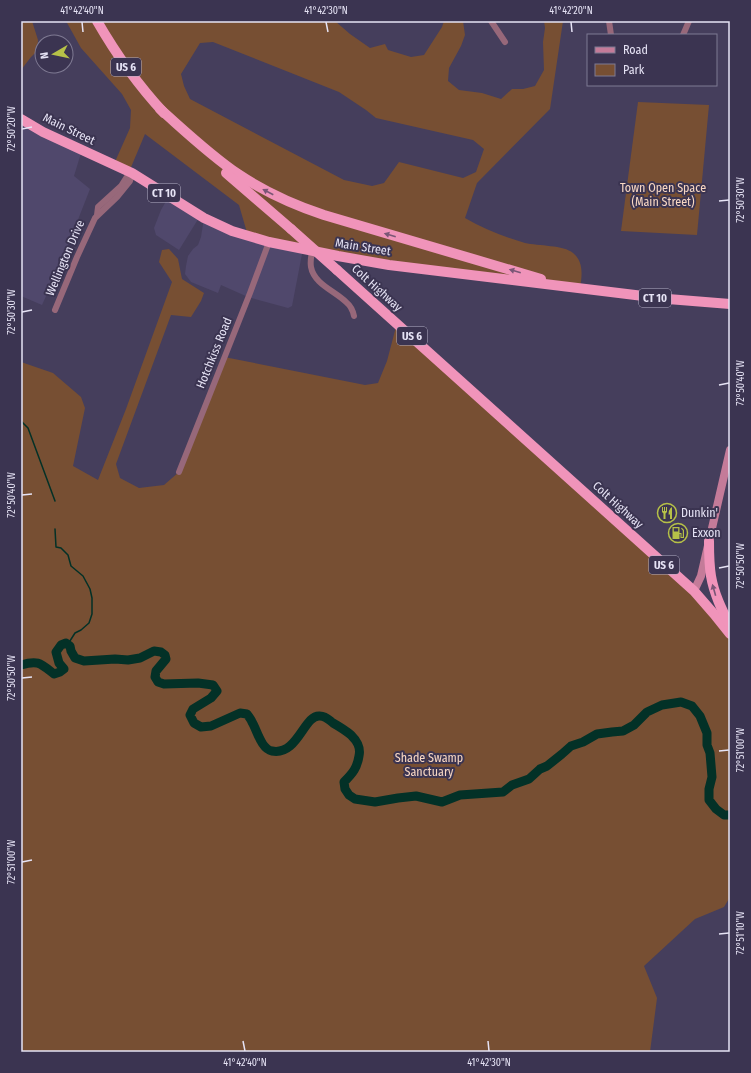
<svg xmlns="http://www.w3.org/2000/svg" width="751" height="1073" font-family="'Fira Sans Condensed',sans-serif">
  <rect width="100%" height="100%" fill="#453e5c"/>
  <g fill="#50486c">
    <polygon points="21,124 81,153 74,176 90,189 61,263 42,305 21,296"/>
    <polygon points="169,196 200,216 179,250 156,235 154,228 161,210"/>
    <polygon points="204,218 303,249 292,306 288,308 248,297 221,285 218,293 191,282 185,274 186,266 188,256 193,249 198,245 201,237"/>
  </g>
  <g fill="#774f33" fill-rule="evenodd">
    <polygon points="21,21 32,21 38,40 37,51 31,57 21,70"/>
    <path d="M66,21H335L350,34L370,48L385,44L388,50L411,57L424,55L442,27L444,21H463L465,35L461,46L449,68L448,81L459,90L482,93L501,99L512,89H523L535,86L544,70L543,42L545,28L544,21H563L550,109L477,183L465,218C484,229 504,237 525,243C538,246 564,245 573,253C584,262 582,276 580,288L446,272L248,236L239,205L145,134L129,172L114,164L130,128L131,110L122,94L81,48ZM213,42L339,92L366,110L376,118L473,140L484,149L476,172L463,178L399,162L384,183L372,186L344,180L190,99L184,86L181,74L200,43Z"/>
    <polygon points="638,102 709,105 697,235 621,231"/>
    <polygon points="169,249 178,259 182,279 204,293 201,301 191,317 171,315 116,464 120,478 139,488 164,485 179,472 224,357 365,385 378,383 387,361 397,323 694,591 730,634 730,897 724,907 695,919 644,966 657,998 650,1052 21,1052 21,362 53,373 81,397 85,408 73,466 98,480 126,409 172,282 159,262 162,250"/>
  </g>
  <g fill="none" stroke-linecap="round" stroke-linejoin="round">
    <g stroke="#033127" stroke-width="1.5">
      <polyline points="21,421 28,428 55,501"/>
      <polyline points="55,529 56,547 61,548 68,555 71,566 83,576 90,589 92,598 92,614 89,623 81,630 75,633 68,644"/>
    </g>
    <path stroke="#033127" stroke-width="9" d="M21,665C38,660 40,663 54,674L60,672L64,669L59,663L56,652L61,645L66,643L70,646L71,651L75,658L84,661L115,659L128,660L140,658L154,651L161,652L165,655L166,659L156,671L155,677L158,682L164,684L198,683L213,685L217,691L211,698L193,709L190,715L194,723L201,727L211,726L240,713L247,714C249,717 251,719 252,722C257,730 261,749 272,751C298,756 304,714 320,716C326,716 329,720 333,723C340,727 345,730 351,735C357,741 361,747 359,756C357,768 353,773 344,782L345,789L349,795L355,799L375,802L398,798L416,796L442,802L460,795L503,792L512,785L529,779L540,769L547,766L562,754L571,746L583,742L597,734L612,732L623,731L634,725L647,712L662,705L681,702L692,706L700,716L707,733V745L710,753L712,777L709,789V800L716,809L724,815H730"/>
    <g stroke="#97687a" stroke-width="6">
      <polyline points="491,21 505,42"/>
      <polyline points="609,21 611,35"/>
      <polyline points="683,35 689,21"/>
      <polyline points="97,215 98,207 121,186 128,175 132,173"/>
      <path d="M312,251C311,257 310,262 311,267C314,284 335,291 346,302C351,306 353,311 354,316"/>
      <polyline points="55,310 77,257 95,218 117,197 130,181 132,173"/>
      <polyline points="179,472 250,293 269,242"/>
    </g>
    <polyline stroke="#c47b99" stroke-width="8" points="694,591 701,576 730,450"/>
    <g stroke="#f094ba" stroke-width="10">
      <path d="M97,21C116,54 138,85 164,113"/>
      <path d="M160,109C186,132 210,155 238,174C265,192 294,205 324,215L541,279"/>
      <polyline points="21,119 43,132 132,173 204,218 232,231 269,242 338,256 389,265 668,299 730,304"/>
      <polyline points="226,173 291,229"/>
      <polyline points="337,270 694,591 714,614 730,634"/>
      <path d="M709,541C709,552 709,564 711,576C714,594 722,610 730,626"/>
    </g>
    <polyline stroke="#f094ba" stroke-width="10" points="291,229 337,270"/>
  </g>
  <defs><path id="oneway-solid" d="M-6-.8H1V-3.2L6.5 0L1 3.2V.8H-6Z"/></defs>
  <g fill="#7a5676">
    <use href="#oneway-solid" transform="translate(268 192) rotate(-152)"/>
    <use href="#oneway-solid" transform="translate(390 235) rotate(-164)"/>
    <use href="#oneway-solid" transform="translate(515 271) rotate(-164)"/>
    <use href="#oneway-solid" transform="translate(714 590) rotate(-106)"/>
  </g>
  <path fill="none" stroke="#e6e3f5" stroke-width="1.5" d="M82,22L83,32M326,22L328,32M571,22L572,32M22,129L32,127M719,201L729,200M22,312L32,310M719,385L729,383M22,495L32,494M719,568L729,566M22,678L32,677M719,751L729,750M22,862L32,860M719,934L729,933M243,1041L245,1051M488,1041L489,1051"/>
  <defs>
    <g id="restaurant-ring" transform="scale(1)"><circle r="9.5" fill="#3b3451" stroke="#b6c148" stroke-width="1.5"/><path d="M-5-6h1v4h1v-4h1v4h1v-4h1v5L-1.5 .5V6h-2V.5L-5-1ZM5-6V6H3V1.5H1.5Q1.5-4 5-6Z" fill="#b6c148"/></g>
    <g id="fuel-ring" transform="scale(1)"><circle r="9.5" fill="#3b3451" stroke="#b6c148" stroke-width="1.5"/><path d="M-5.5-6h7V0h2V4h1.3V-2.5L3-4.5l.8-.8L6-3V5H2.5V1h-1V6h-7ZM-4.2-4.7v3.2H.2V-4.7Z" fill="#b6c148"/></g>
  </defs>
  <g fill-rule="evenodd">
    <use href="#restaurant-ring" x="667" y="513"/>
    <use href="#fuel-ring" x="678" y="533"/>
  </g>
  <g text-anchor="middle" stroke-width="4" stroke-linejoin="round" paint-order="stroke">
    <g fill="#3b3451" stroke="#b3aec4" stroke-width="1">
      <rect x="111" y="58" width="30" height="18" rx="3"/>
      <rect x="148" y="184" width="32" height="18" rx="3"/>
      <rect x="639" y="289" width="32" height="18" rx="3"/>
      <rect x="397" y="327" width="30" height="18" rx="3"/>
      <rect x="649" y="556" width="30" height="18" rx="3"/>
    </g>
    <g font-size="11" font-weight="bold" fill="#e6e3f5">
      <text x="126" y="71">US 6</text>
      <text x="164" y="197">CT 10</text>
      <text x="655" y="302">CT 10</text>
      <text x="412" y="340">US 6</text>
      <text x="664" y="569">US 6</text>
    </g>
    <g font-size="12" fill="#e6e3f5" stroke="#3b3451">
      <text transform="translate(69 129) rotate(26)" y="4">Main Street</text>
      <text transform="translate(363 247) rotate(9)" y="4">Main Street</text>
      <text transform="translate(65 258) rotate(-67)" y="4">Wellington Drive</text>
      <text transform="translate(377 288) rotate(42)" y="4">Colt Highway</text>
      <text transform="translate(214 353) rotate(-68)" y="4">Hotchkiss Road</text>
      <text transform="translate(618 505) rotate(42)" y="4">Colt Highway</text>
    </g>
    <g font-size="12" fill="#f9d8c3" stroke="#3b3451">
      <text x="663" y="192">Town Open Space<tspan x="663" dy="14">(Main Street)</tspan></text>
      <text x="429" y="762">Shade Swamp<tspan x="429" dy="14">Sanctuary</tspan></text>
    </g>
    <g font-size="12" fill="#e6e3f5" stroke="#3b3451" text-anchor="start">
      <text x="681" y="517">Dunkin'</text>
      <text x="692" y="537">Exxon</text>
    </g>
  </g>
  <rect width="751" height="1073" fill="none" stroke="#3b3451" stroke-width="44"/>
  <rect x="587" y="34" width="130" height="52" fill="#3b3451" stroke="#7f7a93"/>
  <rect x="595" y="47" width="20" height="6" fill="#c47b99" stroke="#7f7a93"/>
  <text x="623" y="54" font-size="12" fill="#e6e3f5">Road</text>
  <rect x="595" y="64" width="20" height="12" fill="#774f33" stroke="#7f7a93"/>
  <text x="623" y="74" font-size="12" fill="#e6e3f5">Park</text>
  <g transform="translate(54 54) rotate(261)"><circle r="19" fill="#3b3451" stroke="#7f7a93"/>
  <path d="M0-3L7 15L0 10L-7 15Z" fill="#b6c148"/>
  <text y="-6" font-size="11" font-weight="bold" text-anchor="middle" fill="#e6e3f5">N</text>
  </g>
  <rect x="22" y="22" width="707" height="1029" fill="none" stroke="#e6e3f5" stroke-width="1.5"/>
  <g font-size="10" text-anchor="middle" fill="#e6e3f5">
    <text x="82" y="14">41°42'40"N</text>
    <text x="326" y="14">41°42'30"N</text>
    <text x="571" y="14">41°42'20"N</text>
    <text transform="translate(11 129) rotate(-90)" y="4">72°50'20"W</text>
    <text transform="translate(740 200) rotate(-90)" y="4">72°50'30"W</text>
    <text transform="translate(11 312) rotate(-90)" y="4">72°50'30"W</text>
    <text transform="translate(740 383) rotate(-90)" y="4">72°50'40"W</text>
    <text transform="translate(11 495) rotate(-90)" y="4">72°50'40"W</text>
    <text transform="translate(740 566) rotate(-90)" y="4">72°50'50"W</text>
    <text transform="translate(11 678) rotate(-90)" y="4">72°50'50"W</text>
    <text transform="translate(740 750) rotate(-90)" y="4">72°51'00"W</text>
    <text transform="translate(11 862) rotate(-90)" y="4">72°51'00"W</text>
    <text transform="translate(740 933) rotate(-90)" y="4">72°51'10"W</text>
    <text x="245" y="1066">41°42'40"N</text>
    <text x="489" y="1066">41°42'30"N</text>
  </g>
</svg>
